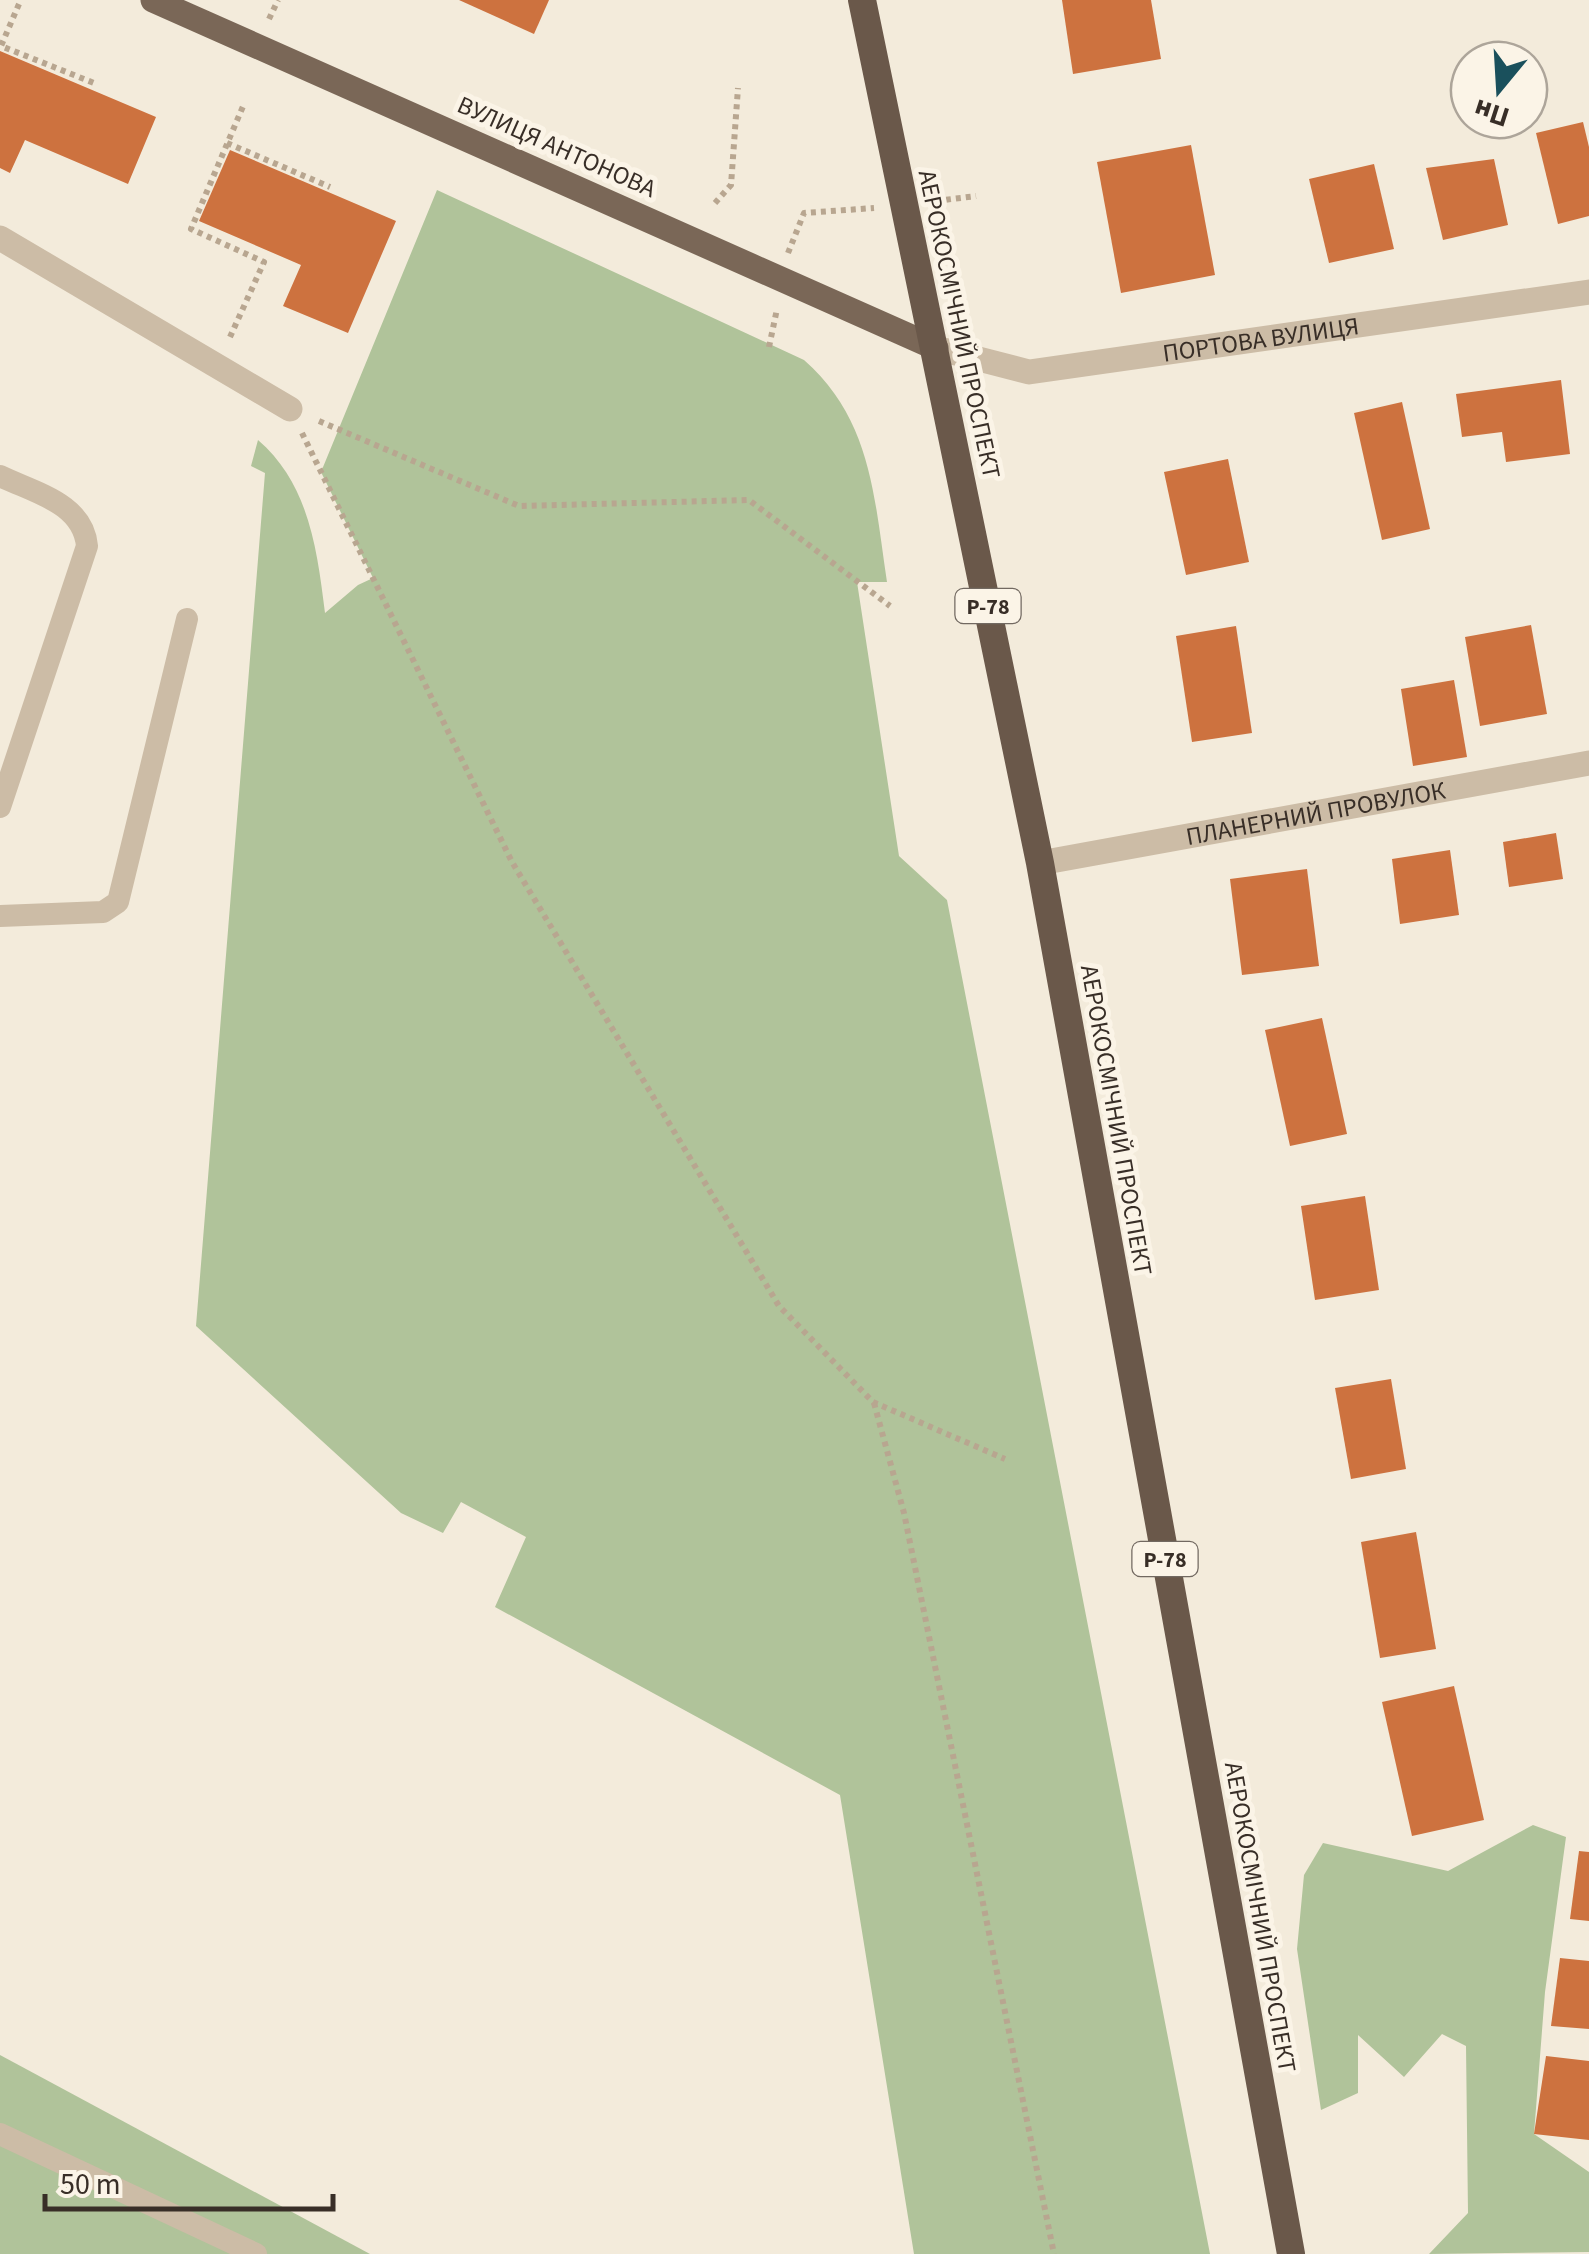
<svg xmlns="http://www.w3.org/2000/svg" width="1589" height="2254" font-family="'Source Sans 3',sans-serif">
  <rect width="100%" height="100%" fill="#f3ebdb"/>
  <g fill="#b0c39a">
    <path d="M437,190L804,360C872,420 874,497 887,582H857L899,856L947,900L1210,2254H914L840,1795L495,1607L526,1537L461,1502L443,1533L401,1513L196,1326L265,473L251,466L258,440C309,484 317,549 325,613L358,585L373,578L321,472Z"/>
    <polygon points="1533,1825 1566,1837 1545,1992 1534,2134 1589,2172 1589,2252 1429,2254 1468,2213 1466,2046 1442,2034 1404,2077 1358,2035 1358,2093 1321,2110 1297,1949 1304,1875 1323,1843 1448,1871"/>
    <polygon points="0,2055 370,2254 0,2254"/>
  </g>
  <g fill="#cd723f">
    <polygon points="459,0 549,0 534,34"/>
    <polygon points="1062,0 1151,0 1161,59 1073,74"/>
    <polygon points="0,51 156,117 128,184 25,140 10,173 0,168"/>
    <polygon points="1583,122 1589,147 1589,216 1558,224 1536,133"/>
    <polygon points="1191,145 1215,275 1121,293 1097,162"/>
    <polygon points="230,150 396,221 348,333 283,306 301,265 199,221"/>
    <polygon points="1494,159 1508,225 1443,240 1426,168"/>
    <polygon points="1374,164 1394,249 1329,263 1309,179"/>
    <polygon points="1561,380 1570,454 1506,462 1502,432 1462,437 1456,394"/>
    <polygon points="1402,402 1430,529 1382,540 1354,413"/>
    <polygon points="1228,459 1249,562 1186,575 1164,472"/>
    <polygon points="1531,625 1547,714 1480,726 1465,637"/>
    <polygon points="1236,626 1252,733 1192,742 1176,636"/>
    <polygon points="1454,680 1467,757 1413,766 1401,689"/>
    <polygon points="1556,833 1563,879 1509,887 1503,842"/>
    <polygon points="1450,850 1459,915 1400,924 1392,859"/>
    <polygon points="1307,869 1319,966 1242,975 1230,879"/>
    <polygon points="1322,1018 1347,1134 1290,1146 1265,1030"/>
    <polygon points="1365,1196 1379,1290 1315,1300 1301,1206"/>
    <polygon points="1391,1379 1406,1469 1351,1479 1335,1388"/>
    <polygon points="1416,1532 1436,1649 1380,1658 1361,1542"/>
    <polygon points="1454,1686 1484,1820 1412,1836 1382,1702"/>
    <polygon points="1579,1851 1589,1852 1589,1921 1570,1919"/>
    <polygon points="1560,1958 1589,1961 1589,2029 1551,2026"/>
    <polygon points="1546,2056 1589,2061 1589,2140 1534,2134"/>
  </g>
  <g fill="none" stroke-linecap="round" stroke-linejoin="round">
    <g stroke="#b8a690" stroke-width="6" stroke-dasharray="5 5" stroke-linecap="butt">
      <polyline points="19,4 1,46 94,83"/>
      <polyline points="269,19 278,0"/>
      <polyline points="227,143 330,187"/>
      <polyline points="936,201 976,196"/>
      <polyline points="715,203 731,185 738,88"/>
      <polyline points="788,253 804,213 874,208"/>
      <polyline points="230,337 264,262 191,229 244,104"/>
      <polyline points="769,347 777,309"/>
      <polyline points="319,421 519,506 749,500 890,606"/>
      <polyline points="302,433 512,862 779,1306 873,1402 1005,1459"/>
      <polyline points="874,1403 904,1513 1054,2254"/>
    </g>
    <g stroke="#ccbca6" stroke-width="22">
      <path d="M0,476C35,493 83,503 87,546L0,807"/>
      <polyline points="0,916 103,912 118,902 187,619"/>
      <polyline points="0,2134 256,2254"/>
    </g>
    <g stroke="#ccbca6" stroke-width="25">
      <polyline points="0,238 290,409"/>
      <path id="s1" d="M936,348L1029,372L1589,292"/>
      <path id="s2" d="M1040,863L1589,763"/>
    </g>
    <polyline stroke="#7a6757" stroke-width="25" points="153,0 936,348"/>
    <polyline stroke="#6a584a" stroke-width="28" points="862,0 1040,863 1291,2254"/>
  </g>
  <g text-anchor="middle" stroke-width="10" stroke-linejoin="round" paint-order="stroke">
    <g fill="#fbf4e7" stroke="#726961" stroke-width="2.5">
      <rect x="955.5" y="589" width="65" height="34" rx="8"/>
      <rect x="1132.5" y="1542" width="65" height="34" rx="8"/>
    </g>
    <g font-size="22" font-weight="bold" fill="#382e27">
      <text x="988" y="614">Р-78</text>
      <text x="1165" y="1567">Р-78</text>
    </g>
    <g font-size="25" fill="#382e27" stroke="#fbf4e7">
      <text transform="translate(557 146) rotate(24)" y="9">ВУЛИЦЯ АНТОНОВА</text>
      <text transform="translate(960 324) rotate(78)" y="9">АЕРОКОСМІЧНИЙ ПРОСПЕКТ</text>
      <text dy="9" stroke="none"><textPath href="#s1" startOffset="330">ПОРТОВА ВУЛИЦЯ</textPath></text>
      <text dy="9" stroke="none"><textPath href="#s2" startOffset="280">ПЛАНЕРНИЙ ПРОВУЛОК</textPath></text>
      <text transform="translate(1117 1120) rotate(80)" y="9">АЕРОКОСМІЧНИЙ ПРОСПЕКТ</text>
      <text transform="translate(1261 1917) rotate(80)" y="9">АЕРОКОСМІЧНИЙ ПРОСПЕКТ</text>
    </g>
  </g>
  <g transform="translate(1499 90) rotate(198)"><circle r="48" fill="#fbf4e7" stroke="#ada59a" stroke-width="2.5"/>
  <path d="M0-8L18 38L0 25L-18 38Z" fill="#1a505c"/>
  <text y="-15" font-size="28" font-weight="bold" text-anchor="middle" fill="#382e27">Пн</text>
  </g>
  <path d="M45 2194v15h288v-15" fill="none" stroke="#382e27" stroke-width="5"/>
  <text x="60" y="2194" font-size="30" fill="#382e27" stroke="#fbf4e7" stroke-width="8" paint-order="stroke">50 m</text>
</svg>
